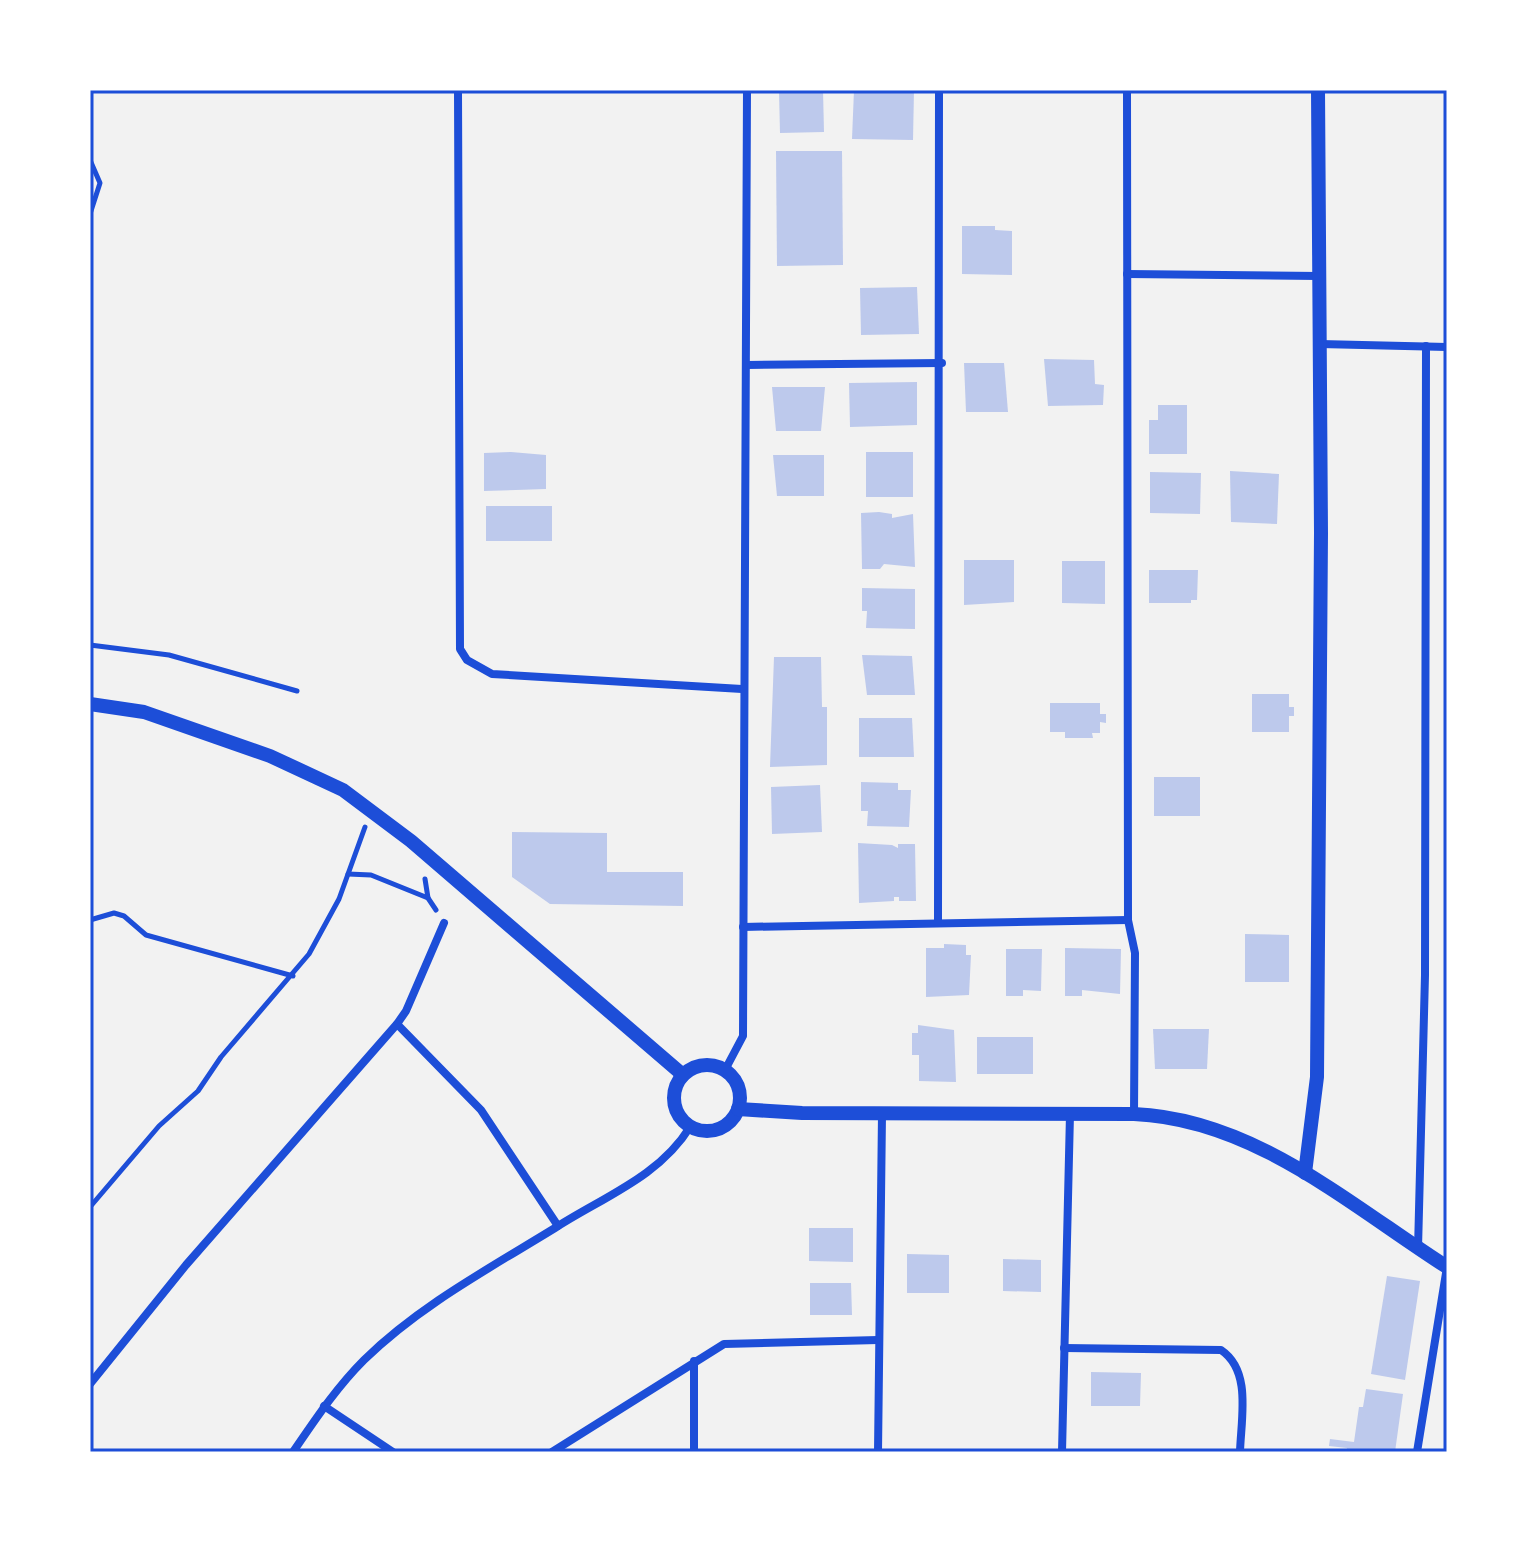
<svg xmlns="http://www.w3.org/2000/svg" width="1537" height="1542" font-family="'Archivo Narrow',sans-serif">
  <rect width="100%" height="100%" fill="#f2f2f2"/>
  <g fill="#bdc9ec">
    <polygon points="823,90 824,132 780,133 779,91"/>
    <polygon points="854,90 914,90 913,140 852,139"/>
    <polygon points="776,151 842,151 843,265 777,266"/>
    <polygon points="962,226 995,226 995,230 1012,231 1012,275 962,274"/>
    <polygon points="917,287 919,334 861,335 860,288"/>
    <polygon points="1044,359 1094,360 1095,384 1104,385 1103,405 1048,406"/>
    <polygon points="964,363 1004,363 1008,412 966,412"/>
    <polygon points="917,382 917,425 850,427 849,383"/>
    <polygon points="772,387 825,387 821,431 776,431"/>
    <polygon points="1158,405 1187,405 1187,454 1149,454 1149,420 1158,420"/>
    <polygon points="511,452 546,455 546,489 484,491 484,453"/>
    <rect x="866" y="452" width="47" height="45"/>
    <polygon points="773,455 824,455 824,496 777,496"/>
    <polygon points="1230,471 1279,474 1277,524 1231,522"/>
    <polygon points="1150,472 1201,473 1200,514 1150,513"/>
    <rect x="486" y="506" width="66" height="35"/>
    <polygon points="879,512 892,514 892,518 913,514 915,567 884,564 880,569 862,569 861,513"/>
    <polygon points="964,560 1014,560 1014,602 964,605"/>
    <polygon points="1062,561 1105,561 1105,604 1062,603"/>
    <polygon points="1149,570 1198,570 1197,600 1191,600 1191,603 1149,603"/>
    <polygon points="862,588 915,589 915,629 866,628 867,611 862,611"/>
    <polygon points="862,655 912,656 915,695 867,695"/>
    <polygon points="774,657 821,657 822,707 827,707 827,765 770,767"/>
    <polygon points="1252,694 1289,694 1289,707 1294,707 1294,716 1289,716 1289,732 1252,732"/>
    <polygon points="1050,703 1100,703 1100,714 1106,714 1106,723 1100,722 1100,733 1092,733 1093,738 1065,738 1065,732 1050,732"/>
    <polygon points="859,718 912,718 914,757 859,757"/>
    <rect x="1154" y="777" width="46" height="39"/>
    <polygon points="861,782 898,783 898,790 911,790 909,827 867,826 868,811 861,811"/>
    <polygon points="820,785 822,832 772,834 771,787"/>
    <polygon points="512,832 607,833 607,872 683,872 683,906 550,904 512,877"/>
    <polygon points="858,843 892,845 898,848 898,844 915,844 916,901 899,901 899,897 894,897 894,901 859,903"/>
    <polygon points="1245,934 1289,935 1289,982 1245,982"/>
    <polygon points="944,944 966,945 966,955 971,955 969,995 926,997 926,948 944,948"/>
    <polygon points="1065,948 1121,949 1120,994 1082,990 1082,996 1065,996"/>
    <polygon points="1006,949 1042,949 1041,991 1023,990 1023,996 1006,996"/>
    <polygon points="918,1025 954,1030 956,1082 919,1081 919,1055 912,1055 912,1033 918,1033"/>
    <polygon points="1153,1029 1209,1029 1207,1069 1155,1069"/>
    <rect x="977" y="1037" width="56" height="37"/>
    <polygon points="809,1228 853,1228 853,1262 809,1261"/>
    <polygon points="907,1254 949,1255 949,1293 907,1293"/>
    <polygon points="1003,1259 1041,1260 1041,1292 1003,1291"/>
    <polygon points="1387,1276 1420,1281 1405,1380 1371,1374"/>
    <polygon points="810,1283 851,1283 852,1315 810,1315"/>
    <polygon points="1091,1372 1141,1373 1140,1406 1091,1406"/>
    <polygon points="1366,1389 1403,1394 1395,1452 1346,1452 1347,1448 1329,1446 1330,1439 1354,1442 1359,1407 1363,1407"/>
  </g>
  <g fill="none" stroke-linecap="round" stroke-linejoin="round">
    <g stroke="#1d4ed8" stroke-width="5">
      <polyline points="90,160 100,183 90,214"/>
      <polyline points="90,645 169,655 297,691"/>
      <polyline points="348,874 371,875 428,898"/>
      <polyline points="425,879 428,898 436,910"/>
      <polyline points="90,920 114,913 124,916 146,935 293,976"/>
      <polyline points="90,1207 159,1126 198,1091 221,1057 309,954 339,899 365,827"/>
    </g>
    <g stroke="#1d4ed8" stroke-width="8">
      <polyline points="458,90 460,649 467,660 492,674 742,689"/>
      <polyline points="1127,90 1128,920 1135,953 1134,1114"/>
      <polyline points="1127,274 1319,276"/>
      <polyline points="1320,344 1447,347"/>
      <polyline points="747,365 942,363"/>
      <polyline points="938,923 939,90"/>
      <polyline points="743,927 1128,920"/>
      <polyline points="397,1024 481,1110 558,1226"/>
      <polyline points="725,1070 743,1036 747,90"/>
      <polyline points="1418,1249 1425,975 1426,346"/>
      <path d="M1064,1348L1221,1350C1252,1371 1241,1418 1240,1452"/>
      <polyline points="694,1361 694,1452"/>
      <polyline points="90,1384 186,1265 397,1024 406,1011 444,923"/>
      <polyline points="324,1406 393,1452"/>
      <path d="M293,1452C315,1420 336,1388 364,1360C419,1306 490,1268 555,1228C603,1197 659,1177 690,1127"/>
      <polyline points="552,1452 724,1344 878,1340"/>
      <polyline points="878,1452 882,1114"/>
      <polyline points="1062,1452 1070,1114"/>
      <polyline points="1417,1452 1447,1267"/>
    </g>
    <g stroke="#1d4ed8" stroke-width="14">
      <polyline points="90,704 144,712 270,756 343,790 411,841 683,1075"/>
      <circle cx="707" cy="1098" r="33"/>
      <path d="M738,1109L802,1113L1134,1114C1254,1119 1350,1205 1447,1267"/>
      <polyline points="1305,1173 1317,1077 1321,533 1318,90"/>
    </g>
  </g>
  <rect width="1537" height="1542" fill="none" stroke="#ffffff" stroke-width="184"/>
  <rect x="92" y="92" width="1353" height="1358" fill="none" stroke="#1d4ed8" stroke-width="3"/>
</svg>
